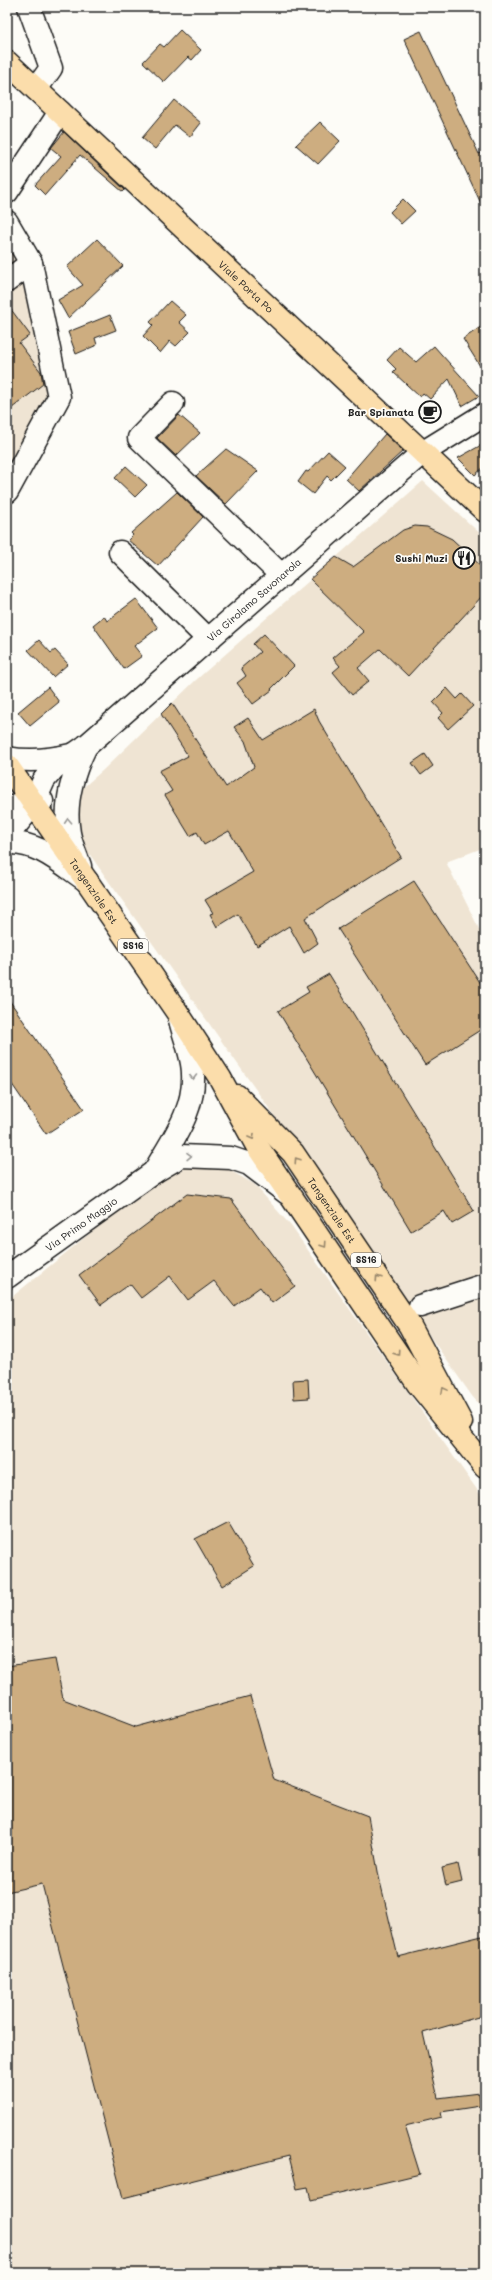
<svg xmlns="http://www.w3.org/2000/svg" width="492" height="2280" font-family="Mali,sans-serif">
  <rect width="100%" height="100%" fill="#fdfcf7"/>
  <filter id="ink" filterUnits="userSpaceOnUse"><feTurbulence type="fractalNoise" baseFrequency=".025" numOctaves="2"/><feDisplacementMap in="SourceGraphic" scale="8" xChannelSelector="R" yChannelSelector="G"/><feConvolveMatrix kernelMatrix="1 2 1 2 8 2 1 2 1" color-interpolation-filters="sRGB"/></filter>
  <g filter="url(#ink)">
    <g fill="#efe4d3">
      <polygon points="7,233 60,377 7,483"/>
      <polygon points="423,481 485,538 485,847 446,862 485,941 485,1411 472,1396 76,835 71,798 102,771 196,680"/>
      <polygon points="222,1166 254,1184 291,1226 485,1501 485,2273 7,2273 7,1301 150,1184 186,1168"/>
    </g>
    <g fill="#cdad80" stroke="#1c1c1c">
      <polygon points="180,30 201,50 192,60 188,57 164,82 143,62 160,44 164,47"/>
      <polygon points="421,31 479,154 485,151 485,212 404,39"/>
      <polygon points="174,100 201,123 190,137 175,125 155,149 142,138"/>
      <polygon points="320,122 340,141 318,164 296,145"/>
      <polygon points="64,132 125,190 123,192 80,155 45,195 35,185 61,156 51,148"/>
      <polygon points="403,199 415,211 401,224 390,212"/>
      <polygon points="97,239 123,266 68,318 58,300 83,285 67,267"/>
      <polygon points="170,301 186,315 179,322 190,332 176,346 170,341 160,353 143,336 153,325 150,322"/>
      <polygon points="7,304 30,335 19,343 41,372 43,384 7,412"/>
      <polygon points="110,315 116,330 95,338 97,345 76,354 68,332"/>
      <polygon points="485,324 485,374 463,339"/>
      <polygon points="434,346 441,354 479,396 462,406 449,379 430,399 423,393 420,397 393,372 396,369 387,360 399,347 416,362"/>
      <polygon points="179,415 200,433 176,456 157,438"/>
      <polygon points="385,434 403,451 359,491 346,479"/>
      <polygon points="485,443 485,466 475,475 458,458"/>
      <polygon points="226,449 258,471 226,504 196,476"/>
      <polygon points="328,451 345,466 331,480 327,476 313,494 298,482 306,471 308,472"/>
      <polygon points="126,466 147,485 135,497 115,478"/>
      <polygon points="177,492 203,517 158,566 128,540 133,535 131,533"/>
      <polygon points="415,526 427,527 452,539 482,567 485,570 485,593 408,676 380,649 358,668 369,681 352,695 333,672 340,666 333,658 364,632 310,579 336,557 353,567 403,530"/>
      <polygon points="136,599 158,628 134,646 142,656 124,669 93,625 104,616 107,621"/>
      <polygon points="264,634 294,666 271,689 272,690 253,704 237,683 246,676 241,668 260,652 253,644"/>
      <polygon points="39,640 51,653 55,650 68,664 53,677 28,650"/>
      <polygon points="48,687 59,702 30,726 18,712"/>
      <polygon points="447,688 457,699 462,694 473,706 448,729 438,718 443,713 433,702"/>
      <polygon points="172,703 226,787 254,767 245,741 234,727 248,718 263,740 314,709 319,721 401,857 305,918 318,943 304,953 289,926 257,946 238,914 217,927 210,914 213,913 205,900 253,872 229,831 204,845 197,832 190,836 165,795 172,791 159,771 188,756 161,714"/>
      <polygon points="425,754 433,766 421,775 412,763"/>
      <polygon points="414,881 485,990 485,1027 425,1065 338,929"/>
      <polygon points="329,974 474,1211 452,1224 444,1211 411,1231 278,1011 309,992 306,987"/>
      <polygon points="7,997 84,1109 46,1134 7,1077"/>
      <polygon points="187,1194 231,1199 295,1286 272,1303 260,1287 234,1306 214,1281 188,1300 170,1276 141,1298 130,1284 101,1305 79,1275"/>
      <polygon points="308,1379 309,1398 294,1399 293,1380"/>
      <polygon points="228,1522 254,1566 222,1586 195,1539"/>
      <polygon points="55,1659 63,1699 136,1727 250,1696 274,1780 368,1816 379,1877 398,1957 482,1936 485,1945 485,2015 423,2033 438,2098 479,2093 480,2106 441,2112 442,2117 405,2126 420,2174 311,2200 308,2187 297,2189 289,2156 123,2198 42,1884 7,1892 7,1666"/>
      <polygon points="458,1864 462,1882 446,1886 442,1868"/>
    </g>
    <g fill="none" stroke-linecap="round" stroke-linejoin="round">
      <g stroke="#1c1c1c" stroke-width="25">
        <g id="minor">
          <polyline points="29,7 51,68 36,89"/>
          <polyline points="7,192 60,112"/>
          <polyline points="7,222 31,263 59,397 7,492"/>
          <polyline points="7,281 31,263"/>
          <polyline points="173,403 139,438 282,576"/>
          <polyline points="120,552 209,640"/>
          <path d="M7,758C29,762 50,760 71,755"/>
          <path d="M7,809C19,803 30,806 42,801"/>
          <path id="s1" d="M7,836L33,805L44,780L54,768L86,746L422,453L485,414"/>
          <path d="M7,843C38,841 62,864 87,881"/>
          <path d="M80,866C76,855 71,844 69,833C64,804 73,772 86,746"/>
          <path d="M154,1172C172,1140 195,1111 193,1074C193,1056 184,1037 180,1020"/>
          <path id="s2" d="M7,1277L154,1172L181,1156L231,1158L249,1164L287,1193"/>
          <polyline points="420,1306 485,1285"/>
        </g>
      </g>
      <g stroke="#1c1c1c" stroke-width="25">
        <g id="major">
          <path id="s3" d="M7,62L485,511"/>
          <path id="s4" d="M7,765L177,1012L220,1078L257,1146L418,1384L485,1467"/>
          <path id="s5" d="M237,1096L293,1153L410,1326L461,1422"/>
        </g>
      </g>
      <use href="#minor" stroke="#fdfcf7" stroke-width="22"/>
      <use href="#major" stroke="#fbddab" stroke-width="22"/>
    </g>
    <defs><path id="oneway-chevron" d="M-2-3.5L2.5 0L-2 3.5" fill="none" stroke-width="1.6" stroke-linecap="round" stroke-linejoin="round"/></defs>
    <g stroke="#989794">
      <use href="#oneway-chevron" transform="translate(68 821) rotate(-93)"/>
      <use href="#oneway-chevron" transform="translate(193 1077) rotate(90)"/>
      <use href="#oneway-chevron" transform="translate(189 1156) rotate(-1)"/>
    </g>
    <g stroke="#97866b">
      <use href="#oneway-chevron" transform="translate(252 1137) rotate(61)"/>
      <use href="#oneway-chevron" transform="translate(297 1160) rotate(-124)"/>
      <use href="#oneway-chevron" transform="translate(324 1245) rotate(56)"/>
      <use href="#oneway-chevron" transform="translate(378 1278) rotate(-124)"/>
      <use href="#oneway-chevron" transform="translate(397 1353) rotate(56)"/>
      <use href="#oneway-chevron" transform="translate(444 1390) rotate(-118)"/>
    </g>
  </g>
  <defs>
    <g id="cafe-ring" transform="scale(1.15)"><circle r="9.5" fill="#fdfcf7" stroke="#1c1c1c" stroke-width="1.5"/><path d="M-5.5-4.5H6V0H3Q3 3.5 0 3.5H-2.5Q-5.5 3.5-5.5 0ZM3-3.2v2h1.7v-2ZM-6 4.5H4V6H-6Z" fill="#1c1c1c"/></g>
    <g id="restaurant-ring" transform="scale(1.15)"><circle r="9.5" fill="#fdfcf7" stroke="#1c1c1c" stroke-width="1.5"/><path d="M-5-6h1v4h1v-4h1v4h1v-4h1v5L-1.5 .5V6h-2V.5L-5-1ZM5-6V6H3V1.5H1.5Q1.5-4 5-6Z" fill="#1c1c1c"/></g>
  </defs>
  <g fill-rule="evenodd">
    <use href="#cafe-ring" x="430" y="412"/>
    <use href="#restaurant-ring" x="464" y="558"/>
  </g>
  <g text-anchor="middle" stroke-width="3.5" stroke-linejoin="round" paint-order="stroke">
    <g fill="#fdfcf7" stroke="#605f5e" stroke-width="1">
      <rect x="118" y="939" width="30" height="14" rx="3"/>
      <rect x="351" y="1253" width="30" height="14" rx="3"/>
    </g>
    <g font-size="9" font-weight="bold" fill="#1c1c1c">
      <text x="133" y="949">SS16</text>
      <text x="366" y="1263">SS16</text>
    </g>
    <g font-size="10" fill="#1c1c1c" stroke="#fdfcf7">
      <text dy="4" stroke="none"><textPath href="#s3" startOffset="328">Viale Porta Po</textPath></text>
      <text dy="4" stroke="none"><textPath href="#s1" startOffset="345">Via Girolamo Savonarola</textPath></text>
      <text dy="4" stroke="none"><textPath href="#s4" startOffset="153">Tangenziale Est</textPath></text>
      <text dy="4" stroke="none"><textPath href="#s5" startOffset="149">Tangenziale Est</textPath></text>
      <text dy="4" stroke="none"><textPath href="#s2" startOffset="91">Via Primo Maggio</textPath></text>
    </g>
    <g font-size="10" font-weight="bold" fill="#1c1c1c" stroke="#fdfcf7" text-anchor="end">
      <text x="414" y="416">Bar Spianata</text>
      <text x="448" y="562">Sushi Muzi</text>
    </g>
  </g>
  <rect width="492" height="2280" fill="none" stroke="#fdfcf7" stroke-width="24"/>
  <rect x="12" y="12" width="468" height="2256" fill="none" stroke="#1c1c1c" stroke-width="1.5" filter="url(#ink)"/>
</svg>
